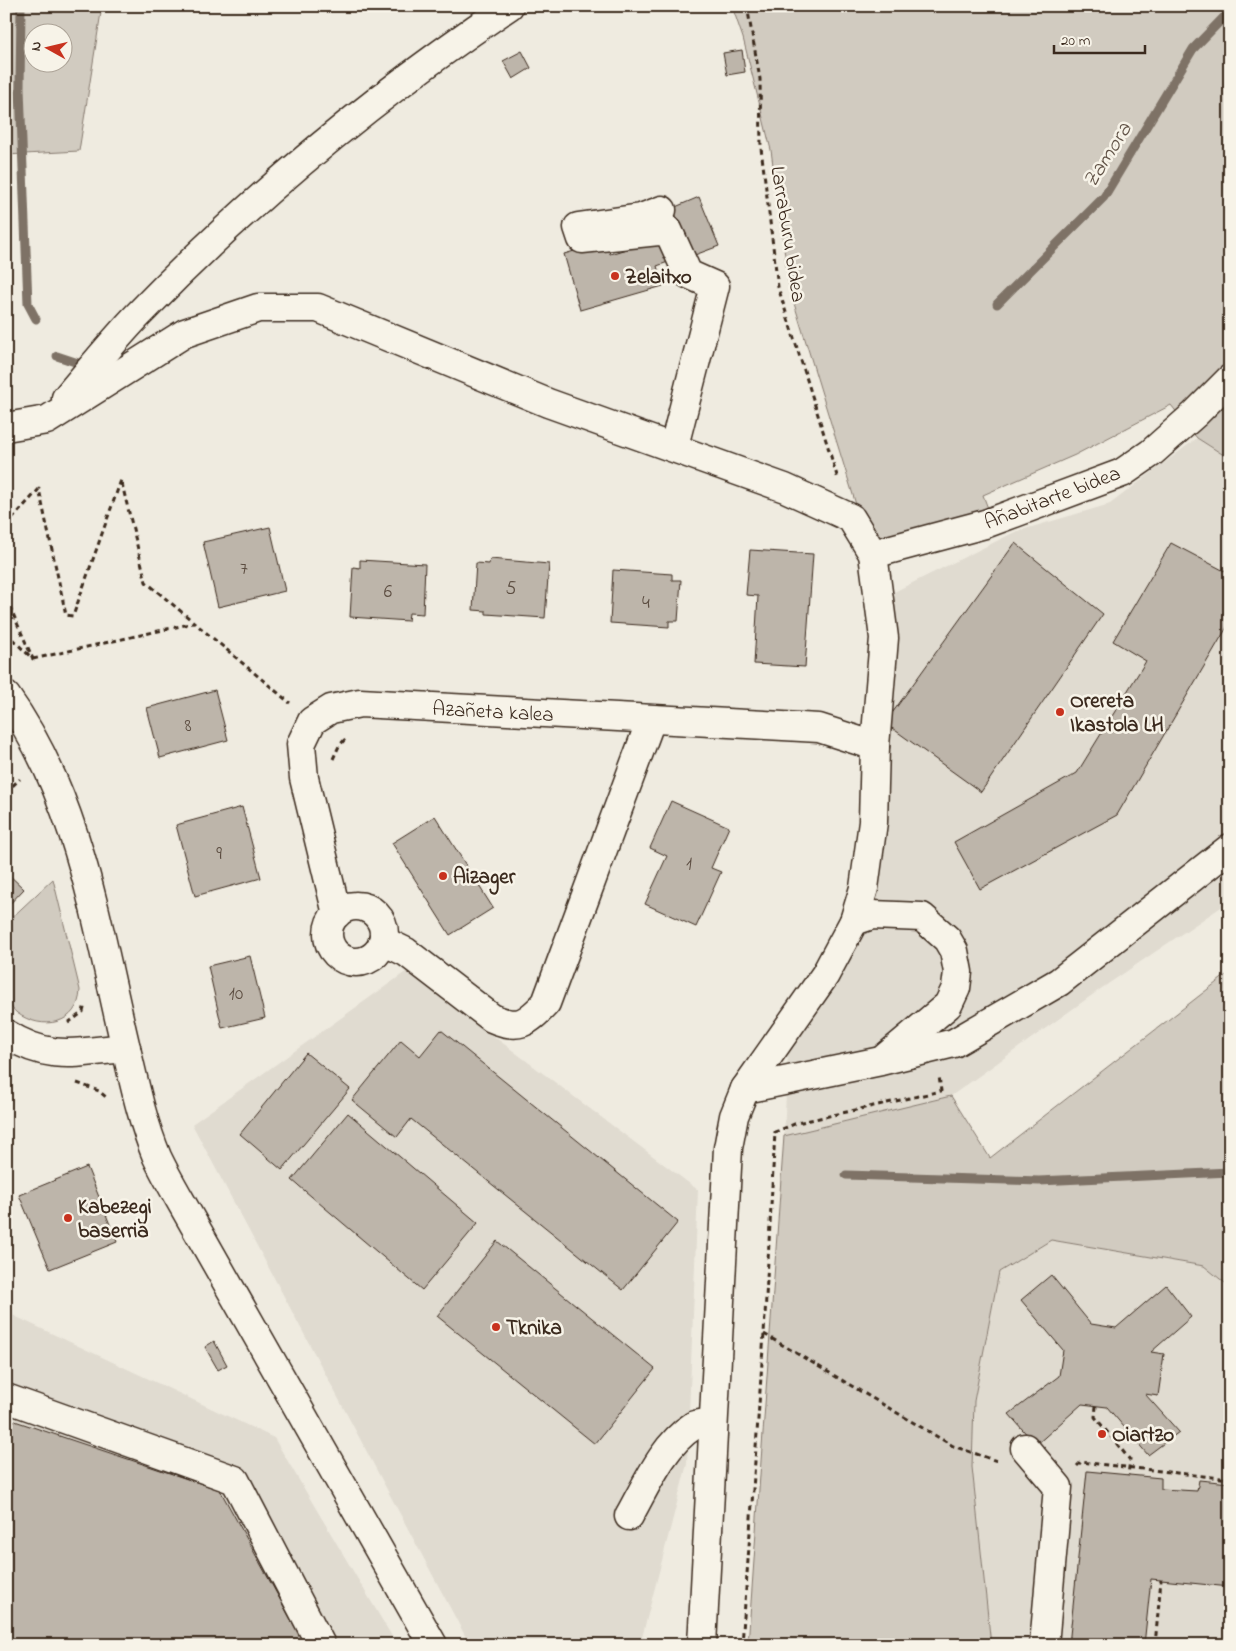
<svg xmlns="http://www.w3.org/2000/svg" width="1236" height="1651" font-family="'Indie Flower',sans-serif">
  <rect width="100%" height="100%" fill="#efebe0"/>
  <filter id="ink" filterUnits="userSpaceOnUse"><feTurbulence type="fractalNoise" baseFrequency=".02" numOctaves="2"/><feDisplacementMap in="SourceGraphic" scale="10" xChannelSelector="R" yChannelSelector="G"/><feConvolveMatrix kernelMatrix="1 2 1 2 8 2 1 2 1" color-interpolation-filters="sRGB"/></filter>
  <g filter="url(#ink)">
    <g fill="#e0dbd0">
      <polygon points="1197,438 1230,459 1230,901 1102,988 951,1096 784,1136 788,1051 843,975 878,895 885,831 894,592 1015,532 1110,504"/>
      <polygon points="407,971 698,1190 687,1464 640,1645 470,1645 192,1124"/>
      <polygon points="1051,1240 1204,1266 1230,1287 1230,1645 991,1645 972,1467 974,1401 999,1272"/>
      <polygon points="6,1312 274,1438 397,1645 6,1645"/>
    </g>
    <g fill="#d1cbc0" stroke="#867a6f" fill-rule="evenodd">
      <path d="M6,6H102L79,151L6,155ZM62,32V62H32V32Z"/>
      <polygon points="732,6 1230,6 1230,459 1197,438 1171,405 1075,455 983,495 993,522 870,550 789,287 771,150 743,38"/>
      <path d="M53,879L80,990C79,1025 42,1031 17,1013C13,1010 10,1005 6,1001V923Z"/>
      <polygon points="1230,972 1230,1287 1204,1266 1051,1240 999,1272 974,1401 972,1467 991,1645 748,1645 784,1136 951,1096 990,1158"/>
    </g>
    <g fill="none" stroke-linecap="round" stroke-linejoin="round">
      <g stroke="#7e7266" stroke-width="9">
        <polyline points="21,6 20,88 28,304 36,319"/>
        <polyline points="997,304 1104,197 1193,49 1230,11"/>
        <polyline points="57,356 87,366"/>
        <polyline points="846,1175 1039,1181 1230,1172"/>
      </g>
    </g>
    <g fill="#bdb5aa" stroke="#3b2a1e">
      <polygon points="742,50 745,72 727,75 723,53"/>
      <polygon points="522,51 531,68 513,79 503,61"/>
      <polygon points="699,197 719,246 692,256 673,208"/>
      <polygon points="662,238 668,262 657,266 663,286 580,310 564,254 606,242 610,254"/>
      <polygon points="270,527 285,591 218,607 203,542"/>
      <polygon points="1015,543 1103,614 981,792 885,723"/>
      <polygon points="1171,543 1230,574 1230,622 1117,815 980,889 954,842 1077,773 1146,661 1113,641"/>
      <polygon points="750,550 813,554 805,667 754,664 758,596 746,595"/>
      <polygon points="490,559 549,564 545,618 486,614 486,611 473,610 476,563 489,564"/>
      <polygon points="360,560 425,564 423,614 409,613 408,621 350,617 353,567 360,568"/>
      <polygon points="613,570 672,574 672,580 681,580 678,621 669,621 669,627 610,623"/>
      <polygon points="215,690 228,740 160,758 147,708"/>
      <polygon points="671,801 729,827 711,868 721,872 696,927 645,904 667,856 650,848"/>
      <polygon points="242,807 261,878 195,896 176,825"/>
      <polygon points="435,816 493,908 450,935 392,843"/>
      <polygon points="6,872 24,889 6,908"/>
      <polygon points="250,956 265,1018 222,1028 208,966"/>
      <polygon points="441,1030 678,1222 623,1290 411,1119 397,1137 352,1100 401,1040 420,1056"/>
      <polygon points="306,1053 350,1089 282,1170 240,1134"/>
      <polygon points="348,1113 478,1223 422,1290 292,1180"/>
      <polygon points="87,1167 117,1242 50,1269 19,1195"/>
      <polygon points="497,1241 655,1369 595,1444 437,1316"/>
      <polygon points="1051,1275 1091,1324 1116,1328 1166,1285 1191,1317 1151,1352 1164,1354 1158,1396 1145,1394 1179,1432 1148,1455 1107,1407 1082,1404 1036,1445 1009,1414 1059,1376 1063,1350 1021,1300"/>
      <polygon points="214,1341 227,1365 218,1370 205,1347"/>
      <polygon points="6,1418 220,1490 305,1645 6,1645"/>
      <polygon points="1087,1471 1161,1478 1161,1489 1197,1491 1199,1480 1230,1483 1230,1587 1151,1579 1144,1645 1069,1645"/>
    </g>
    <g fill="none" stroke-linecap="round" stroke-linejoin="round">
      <g stroke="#3b2a1e" stroke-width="31">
        <g id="minor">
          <polyline points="662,210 641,218 578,227 582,239 668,230 688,274 715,286 674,446"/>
          <path d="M66,398C90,370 113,341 138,315C250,199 375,96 509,6"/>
          <polyline points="6,427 47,420 185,333 258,308 318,308 548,403 785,488 851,518 873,554 884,638 875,746 873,822 864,888 854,921 825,975 745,1089 734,1116 728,1148 702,1645"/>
          <polyline points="873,554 985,524 1122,473 1151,453 1195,414 1230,379"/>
          <path d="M6,696C79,797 97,926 125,1044C134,1082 142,1121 157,1157C164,1172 172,1186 180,1200L433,1645"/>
          <circle cx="356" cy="934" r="28"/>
          <polyline points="337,914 304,778 301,744 312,721 331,709 360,703 819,728 875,746"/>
          <polyline points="854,921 872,915 922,917 947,939 954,951 958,972 956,988 948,1005 886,1057"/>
          <path d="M383,941L406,952L492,1018C519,1030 527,1023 546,1003L651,720"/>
          <path d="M6,1034C51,1062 77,1052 126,1048"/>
          <polyline points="745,1089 881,1061 954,1043 1059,982 1230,848"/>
          <polyline points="6,1398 235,1480 321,1645"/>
          <polyline points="1025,1448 1058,1487 1044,1645"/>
          <path d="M629,1516C646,1486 663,1445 693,1426C698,1423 706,1424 712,1423"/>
        </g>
      </g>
      <g stroke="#3b2a1e" stroke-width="3" stroke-dasharray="5 4" stroke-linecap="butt">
        <polyline points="747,6 760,79 761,148 778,287 838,479"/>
        <polyline points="6,526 39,489 66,615 73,616 121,480 146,582 290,703"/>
        <polyline points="6,598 33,659 6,633"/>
        <polyline points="33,659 194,623"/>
        <polyline points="333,759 339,746 347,737"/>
        <polyline points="6,792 20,779"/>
        <polyline points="68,1023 83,1012 85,1004"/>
        <polyline points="77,1083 99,1091 107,1098"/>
        <polyline points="764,1334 953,1446 1000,1462"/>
        <polyline points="1096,1406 1095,1417 1130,1460 1128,1475"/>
        <polyline points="1077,1466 1081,1462 1230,1479"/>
        <polyline points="742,1645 764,1334 775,1132 797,1123 941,1091 939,1076"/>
        <polyline points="1155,1645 1161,1580"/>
      </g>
      <use href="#minor" stroke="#f7f3e8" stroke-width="28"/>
    </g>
  </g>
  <g fill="#c8321e" stroke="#f7f3e8" stroke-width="2">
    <circle cx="615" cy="276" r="5"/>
    <circle cx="1060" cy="712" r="5"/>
    <circle cx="443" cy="876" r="5"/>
    <circle cx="68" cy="1218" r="5"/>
    <circle cx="496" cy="1327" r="5"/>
    <circle cx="1102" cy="1434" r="5"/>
  </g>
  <g text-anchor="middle" stroke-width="5" stroke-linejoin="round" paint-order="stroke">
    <g font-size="19" fill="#5c4d41">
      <text x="244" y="574">7</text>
      <text x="511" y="594">5</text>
      <text x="388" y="597">6</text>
      <text x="646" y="608">4</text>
      <text x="188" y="731">8</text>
      <text x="219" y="859">9</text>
      <text x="689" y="869">1</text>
      <text x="236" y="999">10</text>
    </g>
    <g font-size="21" fill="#3b2a1e" stroke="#f7f3e8">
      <text transform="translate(789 234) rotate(81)" y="7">Larraburu bidea</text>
      <text transform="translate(1052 497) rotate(-21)" y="7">Añabitarte bidea</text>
      <text transform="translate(493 711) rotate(3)" y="7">Azañeta kalea</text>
    </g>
    <g font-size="21" font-weight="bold" fill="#3b2a1e" stroke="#f7f3e8" text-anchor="start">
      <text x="625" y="283">Zelaitxo</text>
      <text x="1070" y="707">Orereta<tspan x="1070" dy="24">Ikastola LH</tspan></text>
      <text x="453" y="883">Aizager</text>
      <text x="78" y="1213">Kabezegi<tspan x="78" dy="24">baserria</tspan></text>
      <text x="506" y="1334">Tknika</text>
      <text x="1112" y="1441">Oiartzo</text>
    </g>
    <g font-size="22" font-style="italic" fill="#625448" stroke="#f7f3e8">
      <text transform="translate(1106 154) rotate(-58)" y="8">Zamora</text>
    </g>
  </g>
  <rect width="1236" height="1651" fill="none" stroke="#f7f3e8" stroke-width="25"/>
  <rect x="12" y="12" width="1211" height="1626" fill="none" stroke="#3b2a1e" stroke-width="2" filter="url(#ink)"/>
  <g transform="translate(48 48) rotate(278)"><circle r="24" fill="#f7f3e8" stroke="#aca397"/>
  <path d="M0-4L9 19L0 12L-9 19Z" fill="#c8321e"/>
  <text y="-8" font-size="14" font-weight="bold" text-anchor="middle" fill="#3b2a1e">N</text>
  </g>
  <path d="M1054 45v8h91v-8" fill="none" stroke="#3b2a1e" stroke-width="2.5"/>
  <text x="1061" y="45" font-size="15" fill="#3b2a1e" stroke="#f7f3e8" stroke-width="4" paint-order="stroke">20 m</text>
</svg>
